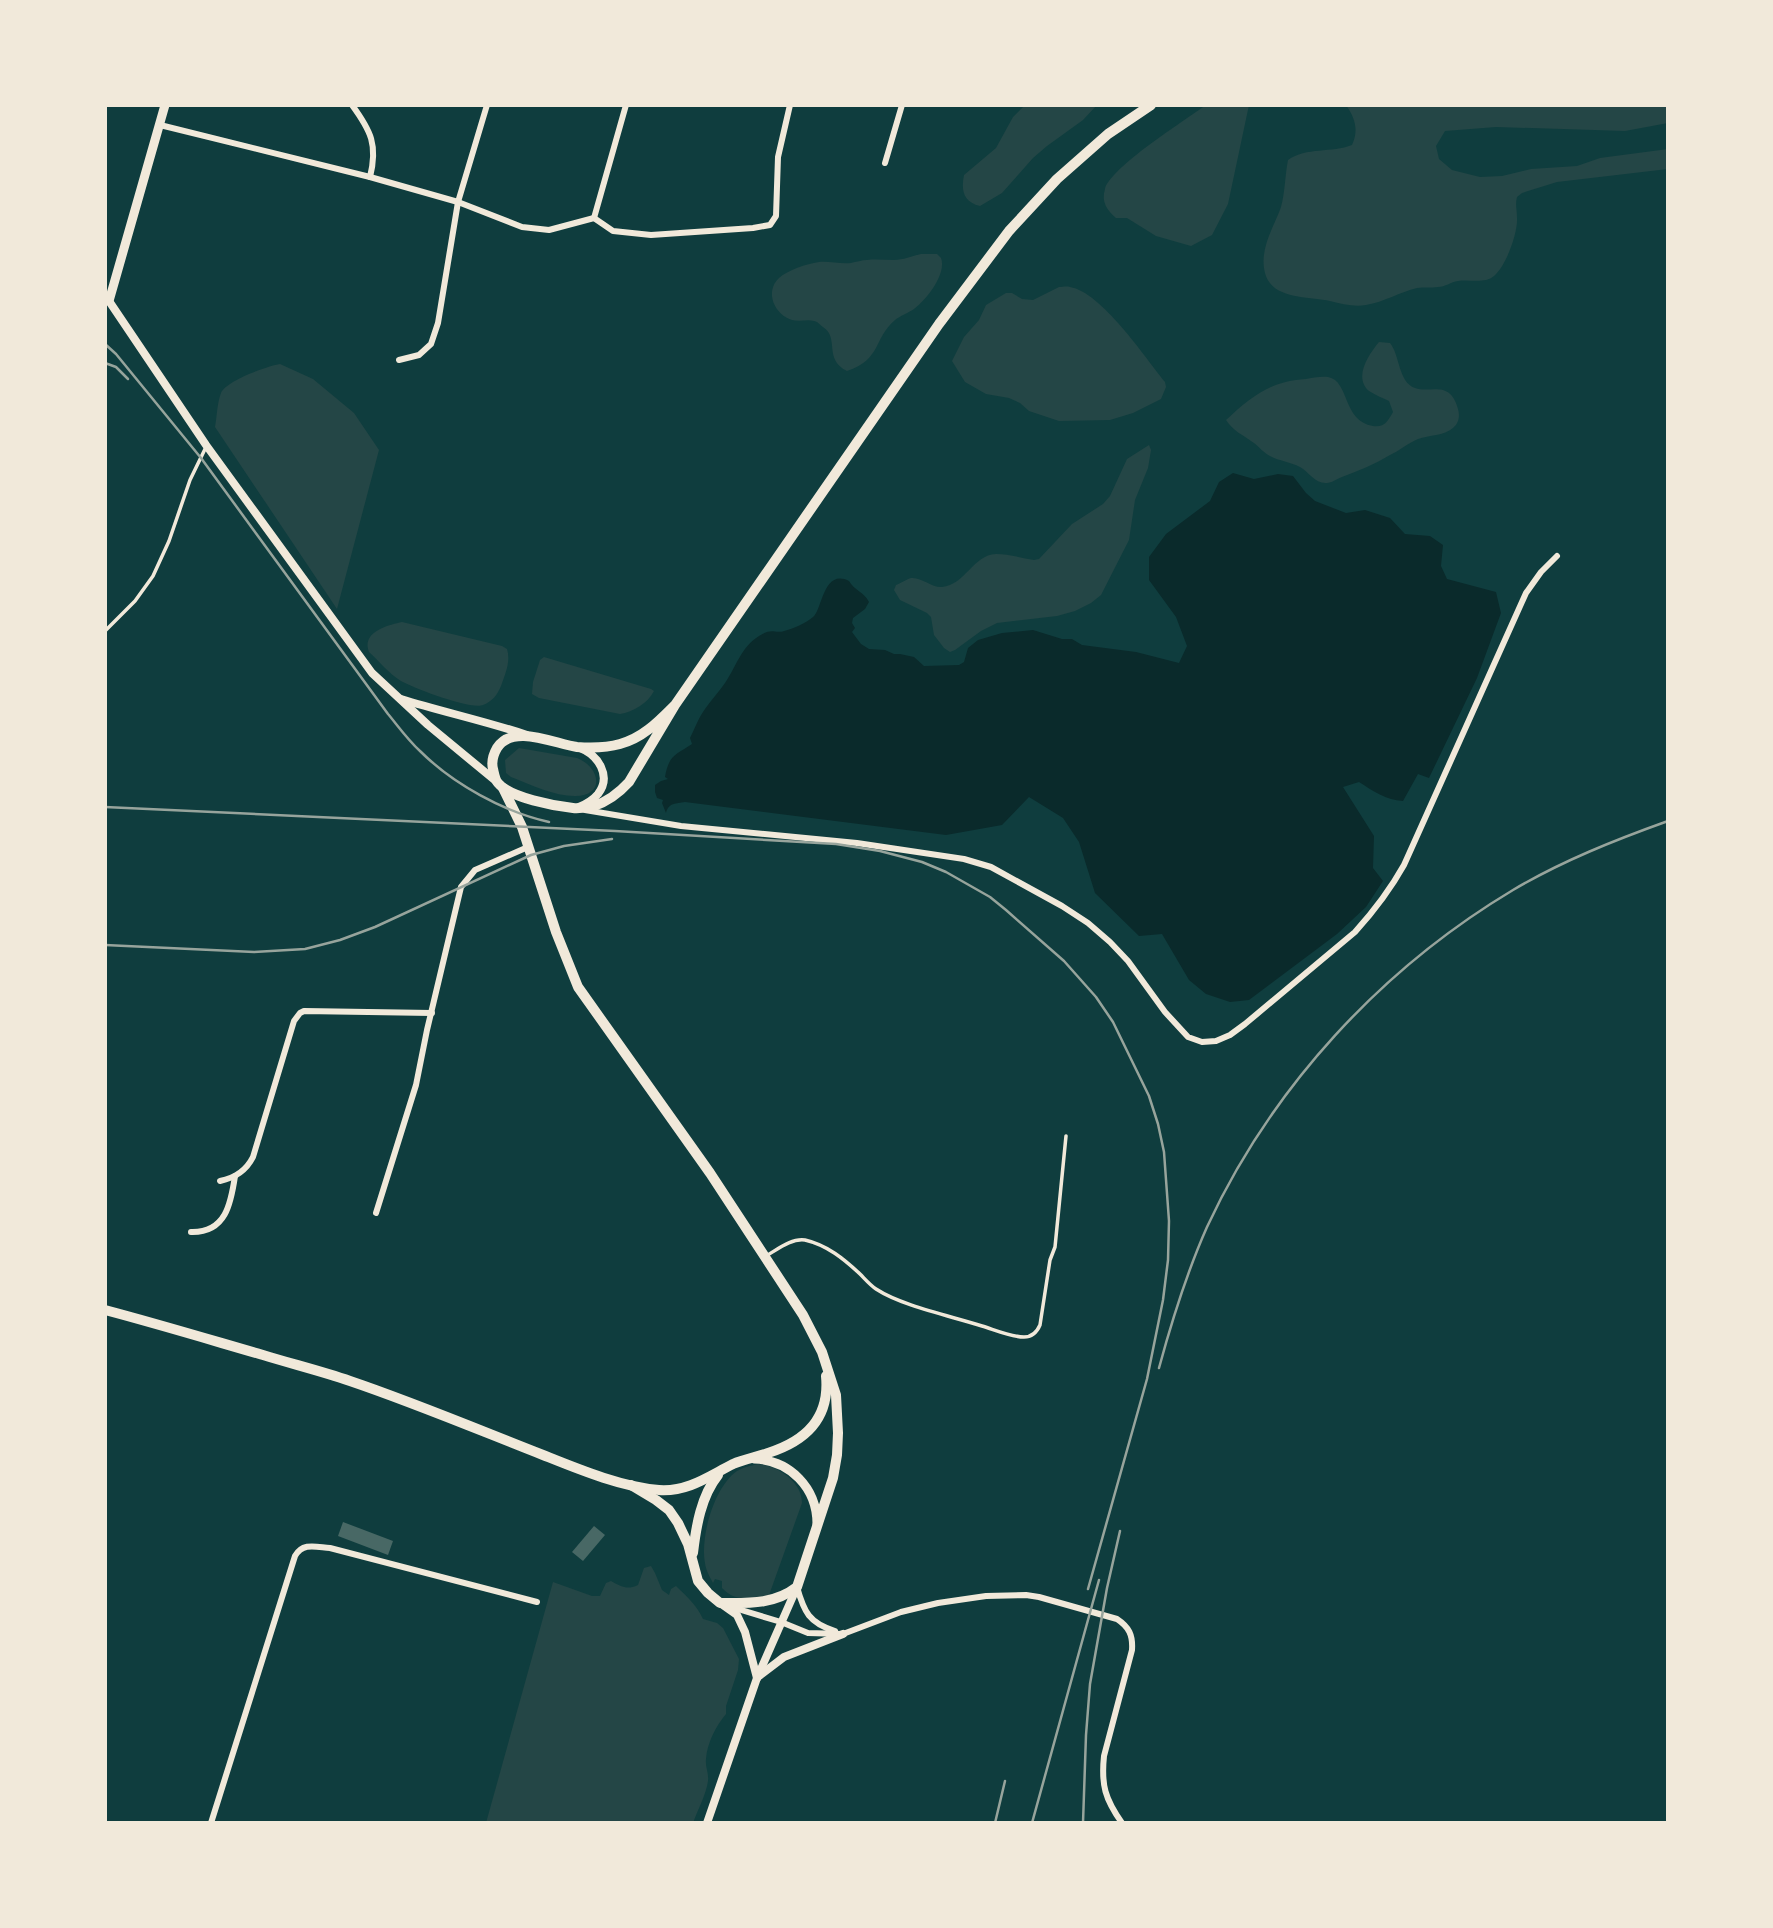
<svg xmlns="http://www.w3.org/2000/svg" width="1773" height="1928" font-family="'Roboto Condensed',sans-serif">
  <rect width="100%" height="100%" fill="#0f3d3e"/>
  <g fill="#244646">
    <path d="M1025,105H1097L1083,120L1047,146L1033,158L1002,193L980,206C963,202 961,190 964,175L996,148L1013,117Z"/>
    <path d="M1206,105H1249L1228,204L1212,235L1191,246L1156,236L1127,218H1116C1107,210 1101,202 1105,189C1111,167 1184,121 1206,105Z"/>
    <path d="M1346,105H1668V123L1625,131L1496,127L1445,131L1436,146L1439,159L1452,170L1480,177L1502,176L1531,169L1577,166L1600,158L1668,149V169L1557,182L1522,193L1517,197C1515,204 1517,210 1517,218C1518,233 1506,266 1494,276C1485,284 1469,279 1458,281C1451,282 1445,287 1438,287C1431,288 1424,287 1417,288C1400,292 1384,302 1366,305C1354,307 1342,304 1330,301C1309,296 1272,300 1265,273C1259,249 1273,229 1281,207C1285,193 1285,175 1288,160C1306,147 1332,153 1352,145C1359,130 1355,118 1346,105Z"/>
    <path d="M921,254H937L941,258C947,274 926,300 914,309C908,313 900,316 895,320C873,339 882,359 847,371C823,359 840,338 823,327C820,325 817,321 814,321C807,319 800,322 792,320C775,315 764,292 779,278C788,270 806,264 819,262C829,261 840,264 851,263C856,262 862,260 867,260C876,259 885,260 894,260C903,260 912,256 921,254Z"/>
    <path d="M1059,287C1063,287 1066,286 1070,287C1101,292 1145,357 1165,382L1166,387L1161,399L1133,413L1110,420L1059,421L1029,411L1020,403L1009,398L986,394L965,382L952,361L964,337L979,320L986,305L1006,293H1012L1022,299L1033,300Z"/>
    <path d="M1379,342L1390,343C1400,355 1398,382 1415,388C1430,394 1450,379 1458,409C1460,416 1459,423 1453,428C1444,436 1429,435 1418,439C1408,443 1399,451 1390,455C1375,464 1358,471 1342,477C1337,479 1331,483 1327,483C1315,484 1309,472 1300,467C1291,462 1279,461 1270,456C1264,453 1259,447 1254,443C1243,435 1233,431 1226,420C1251,397 1270,381 1306,379C1312,378 1321,376 1328,377C1350,381 1342,421 1373,426C1384,428 1388,421 1393,412L1389,401C1383,398 1375,395 1369,391C1353,377 1369,354 1379,342Z"/>
    <path d="M280,364L313,379L354,413L379,450L337,609L215,427C217,417 217,403 221,393C226,381 267,366 280,364Z"/>
    <path d="M1149,445L1151,450L1148,468L1135,500L1129,540L1101,595L1091,603L1075,611L1057,616L997,623L981,631L955,650L950,652L944,648L934,635L931,617L927,613L900,600L894,590L896,585C901,583 907,579 911,578C922,577 932,588 942,587C965,585 973,555 996,554C1008,554 1022,558 1034,560L1039,559L1072,524L1103,504L1110,496L1127,459Z"/>
    <path d="M402,622L502,646L507,649C511,662 505,674 501,686C497,695 493,701 483,705C471,710 413,688 401,681C389,674 379,661 369,652C361,632 388,625 402,622Z"/>
    <path d="M544,657L651,689L654,691C648,703 633,712 620,714L539,698L532,694L533,682L540,660Z"/>
    <path d="M519,748L577,758C600,767 606,796 575,796C554,796 531,785 511,777L506,773L505,760Z"/>
    <path d="M758,1464C777,1466 802,1481 802,1503L768,1598C750,1599 735,1602 722,1588V1581L715,1579L713,1583C710,1577 706,1571 705,1563C700,1537 714,1487 737,1471C744,1467 750,1466 758,1464Z"/>
    <path d="M651,1566L655,1573L662,1590L669,1595L671,1589L676,1586C688,1598 696,1604 703,1619L717,1623L723,1628L739,1659L738,1670L726,1706V1714C716,1726 707,1743 706,1759C705,1767 709,1773 708,1781C706,1795 698,1809 693,1823H486L553,1582L592,1596H600L606,1583L611,1581C622,1587 627,1590 638,1585L644,1568Z"/>
  </g>
  <path fill="#0a2a2b" d="M1233,473L1254,479L1278,474L1293,476L1306,493L1315,501L1346,513L1365,510L1390,518L1405,534L1430,536L1443,545L1441,566L1447,579L1496,592L1501,613L1477,678L1429,778L1418,774L1403,801C1386,800 1373,791 1359,782L1343,787L1374,836L1373,868L1383,881L1366,907L1337,934L1249,1000L1230,1002L1206,994L1189,980L1162,934L1139,936L1095,893L1079,842L1063,818L1029,797L1002,825L946,835L685,802C676,804 669,802 666,813L662,803L663,800L657,798L655,792V785L661,781L668,779L665,777C669,754 676,755 692,744L690,738C695,728 699,717 705,709C711,700 719,692 725,683C736,667 741,647 759,636C773,627 774,634 784,631C793,629 806,623 813,617C822,611 823,568 849,581C854,590 864,592 869,602L865,609L853,618L852,623L855,628L852,632L861,644L869,649L885,650L894,654H900L914,657L924,666L959,665L964,662L968,648L978,640L1002,633L1033,630L1062,639H1072L1082,645L1136,652L1179,663L1187,646L1176,617L1149,580V557L1166,534L1210,501L1219,482Z"/>
  <g fill="#486865">
    <polygon points="343,1522 393,1541 388,1555 338,1536"/>
    <polygon points="594,1526 605,1535 583,1561 572,1552"/>
  </g>
  <g fill="none" stroke-linecap="round" stroke-linejoin="round">
    <g stroke="#f1e9da" stroke-width="3.5">
      <polyline points="105,631 135,601 153,576 169,541 190,480 206,447"/>
      <path d="M766,1256C778,1249 792,1238 805,1240C827,1245 844,1259 860,1274C865,1279 870,1285 876,1289C902,1306 951,1316 982,1326C995,1330 1011,1337 1024,1337C1032,1337 1037,1332 1040,1325L1050,1260L1055,1247L1066,1136"/>
    </g>
    <g stroke="#f1e9da" stroke-width="6">
      <path d="M352,105C371,131 378,145 370,177"/>
      <polyline points="160,125 370,177 458,202 522,227 549,230 594,218 613,231 651,235 753,228 770,225 776,216 778,157 790,105"/>
      <polyline points="885,163 902,105"/>
      <polyline points="594,218 626,105"/>
      <polyline points="399,360 419,355 431,344 438,323 458,202 487,105"/>
      <path d="M585,810L681,826L857,843L964,859L991,867L1062,906L1088,923L1110,942L1128,961L1165,1012L1188,1037L1202,1042L1216,1041L1230,1035L1245,1024L1355,932C1374,911 1390,890 1404,865L1526,593L1541,572L1557,556"/>
      <path d="M220,1181C235,1178 246,1171 253,1157L294,1021L300,1013L304,1011L432,1013"/>
      <polyline points="376,1213 416,1085 427,1030 461,887 475,870 528,847"/>
      <path d="M191,1232C226,1233 231,1203 235,1176"/>
      <path d="M797,1587C804,1612 809,1623 835,1631"/>
      <path d="M728,1606L781,1622L808,1633L843,1634L901,1612L938,1603L986,1596L1026,1595L1039,1597L1117,1619C1129,1627 1133,1635 1132,1650L1104,1756C1101,1785 1105,1799 1122,1823"/>
      <path d="M211,1823L295,1556C303,1542 316,1547 330,1548L537,1602"/>
    </g>
    <g stroke="#f1e9da" stroke-width="8">
      <polyline points="105,297 109,301 206,445 372,673 428,725 497,782"/>
      <path d="M401,699C443,712 485,721 527,735"/>
      <path d="M579,807C586,804 593,800 598,794C612,776 598,755 580,748"/>
      <polyline points="720,1603 737,1615 745,1632 757,1678"/>
      <polyline points="759,1676 784,1657 843,1634"/>
      <polyline points="707,1823 757,1678 797,1587"/>
    </g>
    <g stroke="#f1e9da" stroke-width="9">
      <polyline points="109,301 165,105"/>
      <path d="M754,1459C790,1460 817,1488 817,1524"/>
    </g>
    <g stroke="#f1e9da" stroke-width="10">
      <path d="M675,705C659,721 643,738 620,744C606,748 591,748 577,747C555,744 513,723 497,748C493,755 491,761 493,769C494,773 495,780 498,783C510,798 555,806 573,808C580,809 588,807 594,806C609,801 619,793 629,782L675,705L939,324L1009,231L1057,179L1108,134L1151,105"/>
      <path d="M503,788L522,827L556,932L578,987L710,1173L803,1315L822,1352L836,1395L838,1433L837,1455L833,1478L797,1587C774,1605 747,1603 720,1603L708,1593L698,1581L688,1544L678,1523L669,1510L656,1500L631,1485"/>
      <path d="M105,1310C158,1324 211,1340 263,1355C292,1364 321,1371 350,1381C415,1403 479,1430 543,1455C578,1469 621,1487 659,1490C688,1492 709,1476 733,1464C744,1459 757,1457 768,1453C806,1441 830,1418 826,1376"/>
      <path d="M693,1553C696,1527 701,1496 718,1475"/>
    </g>
    <g stroke="#97a49c" stroke-width="2.5">
      <path d="M105,344L116,354L201,458L388,714C398,726 408,740 420,751C453,784 504,812 549,822"/>
      <polyline points="105,363 116,367 128,379"/>
      <polyline points="105,807 615,831 836,844 880,851 922,862 946,872 990,897 1006,910 1064,961 1096,997 1113,1022 1149,1096 1158,1124 1164,1152 1169,1221 1168,1260 1163,1300 1147,1379 1088,1589"/>
      <polyline points="105,945 254,952 305,949 340,940 375,927 531,855 564,846 612,839"/>
      <path d="M1159,1368C1172,1320 1187,1272 1207,1227C1272,1087 1381,969 1513,890C1562,861 1615,840 1668,821"/>
      <polyline points="995,1823 1005,1781"/>
      <polyline points="1032,1823 1099,1580"/>
      <polyline points="1083,1823 1086,1735 1090,1684 1107,1588 1120,1531"/>
    </g>
  </g>
  <rect width="1773" height="1928" fill="none" stroke="#f1e9da" stroke-width="214"/>
</svg>
